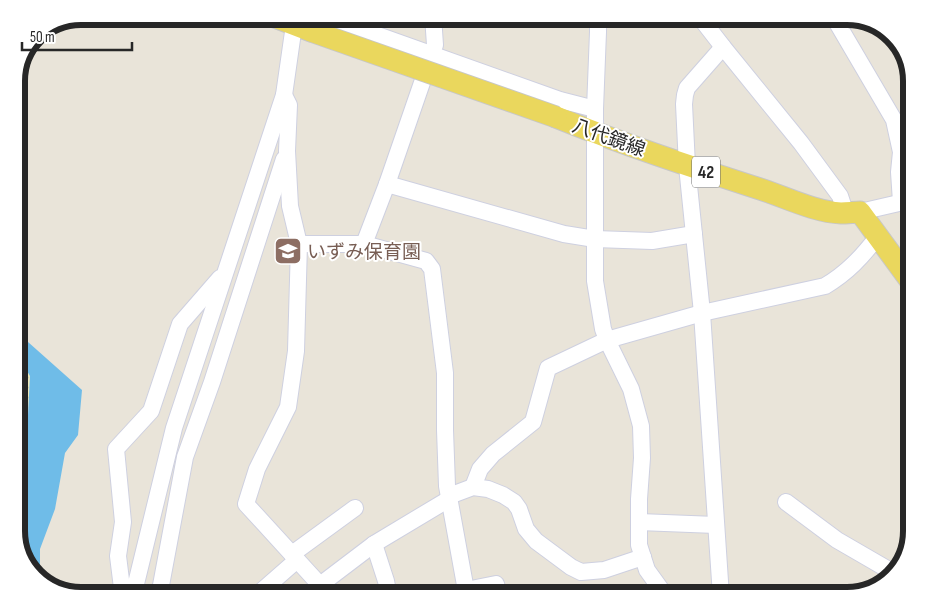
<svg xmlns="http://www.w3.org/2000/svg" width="928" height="612" font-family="'Sofia Sans Condensed','Noto Sans JP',sans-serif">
  <defs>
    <pattern id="sand-dots" width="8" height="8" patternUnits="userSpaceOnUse" patternTransform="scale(1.25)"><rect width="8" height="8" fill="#eeebbc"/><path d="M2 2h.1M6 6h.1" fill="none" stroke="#cccaa2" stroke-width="1.8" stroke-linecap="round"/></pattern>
  </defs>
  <rect width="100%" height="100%" fill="#e9e4d9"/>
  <polygon fill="url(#sand-dots)" points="16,353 30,376 23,513 18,540 16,535"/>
  <polygon fill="#6fbce8" points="16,333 19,334 82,390 78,435 65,453 55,509 40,549 40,580 25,563 18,540 23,513 30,376 16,353"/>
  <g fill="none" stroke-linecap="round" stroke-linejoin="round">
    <g stroke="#ced0e0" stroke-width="18">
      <g id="minor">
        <polyline points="324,16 560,100 595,109"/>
        <polyline points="598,16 598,32 595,109 595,281 603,329 607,340 631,389 641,426 642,458 639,499 639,545 647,570 660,588 661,596"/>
        <polyline points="699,16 723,47 801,143 840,196 843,205 840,213"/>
        <polyline points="833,16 894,120 901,152 899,172 901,202"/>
        <polyline points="284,95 289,105 287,151 290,206 299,244 364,244 426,261 432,269 445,373 445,430 447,486 467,596"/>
        <polyline points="387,184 564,234 595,239 652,241 694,234"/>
        <polyline points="860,212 912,200"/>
        <polyline points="299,244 296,351 288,407 257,469 246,504 320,585 374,544 449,499"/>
        <polyline points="364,244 387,184 435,45 433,16"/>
        <path d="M473,487L480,469L493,454L533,422L548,368L607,340L702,313L825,286C847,273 862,257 878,236"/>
        <polyline points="449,496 473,487 488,489 503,495 514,502 519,509 526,529 536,541 571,567 581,572 604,570 643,557"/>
        <polyline points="786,502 837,540 894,573"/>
        <polyline points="639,522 716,525"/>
        <polyline points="374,544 386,581 389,596"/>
        <polyline points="292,554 355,508"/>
        <polyline points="466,590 496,584 499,596"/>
        <polyline points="123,596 118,556 123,522 116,449 151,411 180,324 220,278"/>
        <polyline points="133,596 174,428 284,95 294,25 297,16"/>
        <polyline points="159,596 185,457 212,382 284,159"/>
        <polyline points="256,596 297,560"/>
        <polyline points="721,596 702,313 687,166 684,104 685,95 687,88 723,47"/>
      </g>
    </g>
    <g stroke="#c7c7c7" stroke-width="23">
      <g id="major">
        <polyline points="272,16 311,31"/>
        <path d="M556,117C622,144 689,166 757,188C783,196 814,212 841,213C848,213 854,212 860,212L912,283"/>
      </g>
    </g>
    <use href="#minor" stroke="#fff" stroke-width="16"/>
    <use href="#major" stroke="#ead75d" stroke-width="21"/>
    <g stroke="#c7c7c7" stroke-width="23" stroke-linecap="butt">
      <polyline id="major-bridge" points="311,31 556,117"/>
    </g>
    <use href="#major-bridge" stroke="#ead75d" stroke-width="21"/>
  </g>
  <defs>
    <g id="school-square" transform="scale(1.4375)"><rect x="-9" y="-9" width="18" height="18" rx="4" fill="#8d6e63" stroke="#fff"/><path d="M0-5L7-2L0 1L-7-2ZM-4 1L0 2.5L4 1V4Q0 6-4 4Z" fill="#fff"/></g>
  </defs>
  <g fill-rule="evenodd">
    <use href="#school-square" x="288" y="251"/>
  </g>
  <g text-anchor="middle" stroke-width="4" stroke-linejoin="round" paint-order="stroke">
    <rect fill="#fff" stroke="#686868" stroke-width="1" x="692" y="156.5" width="28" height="31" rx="4"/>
    <g font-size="18" font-weight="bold" fill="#272727">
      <text x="706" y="178">42</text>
    </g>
    <g font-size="19" fill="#272727" stroke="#fff">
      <text transform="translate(609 137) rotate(20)" y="7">八代鏡線</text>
    </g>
    <g font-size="19" fill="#785e54" stroke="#fff" text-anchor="start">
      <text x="307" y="258">いずみ保育園</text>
    </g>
  </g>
  <path d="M0 0H928V612H0ZM81 25H847A56 56 0 0 1 903 81V531A56 56 0 0 1 847 587H81A56 56 0 0 1 25 531V81A56 56 0 0 1 81 25Z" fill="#fff" fill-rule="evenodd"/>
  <path fill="none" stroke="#272727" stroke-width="6" d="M81 25H847A56 56 0 0 1 903 81V531A56 56 0 0 1 847 587H81A56 56 0 0 1 25 531V81A56 56 0 0 1 81 25Z"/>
  <path d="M22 42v8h110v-8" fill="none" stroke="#272727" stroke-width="2.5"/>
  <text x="30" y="42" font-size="15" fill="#272727" stroke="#ffffff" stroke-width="4" paint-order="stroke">50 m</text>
</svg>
